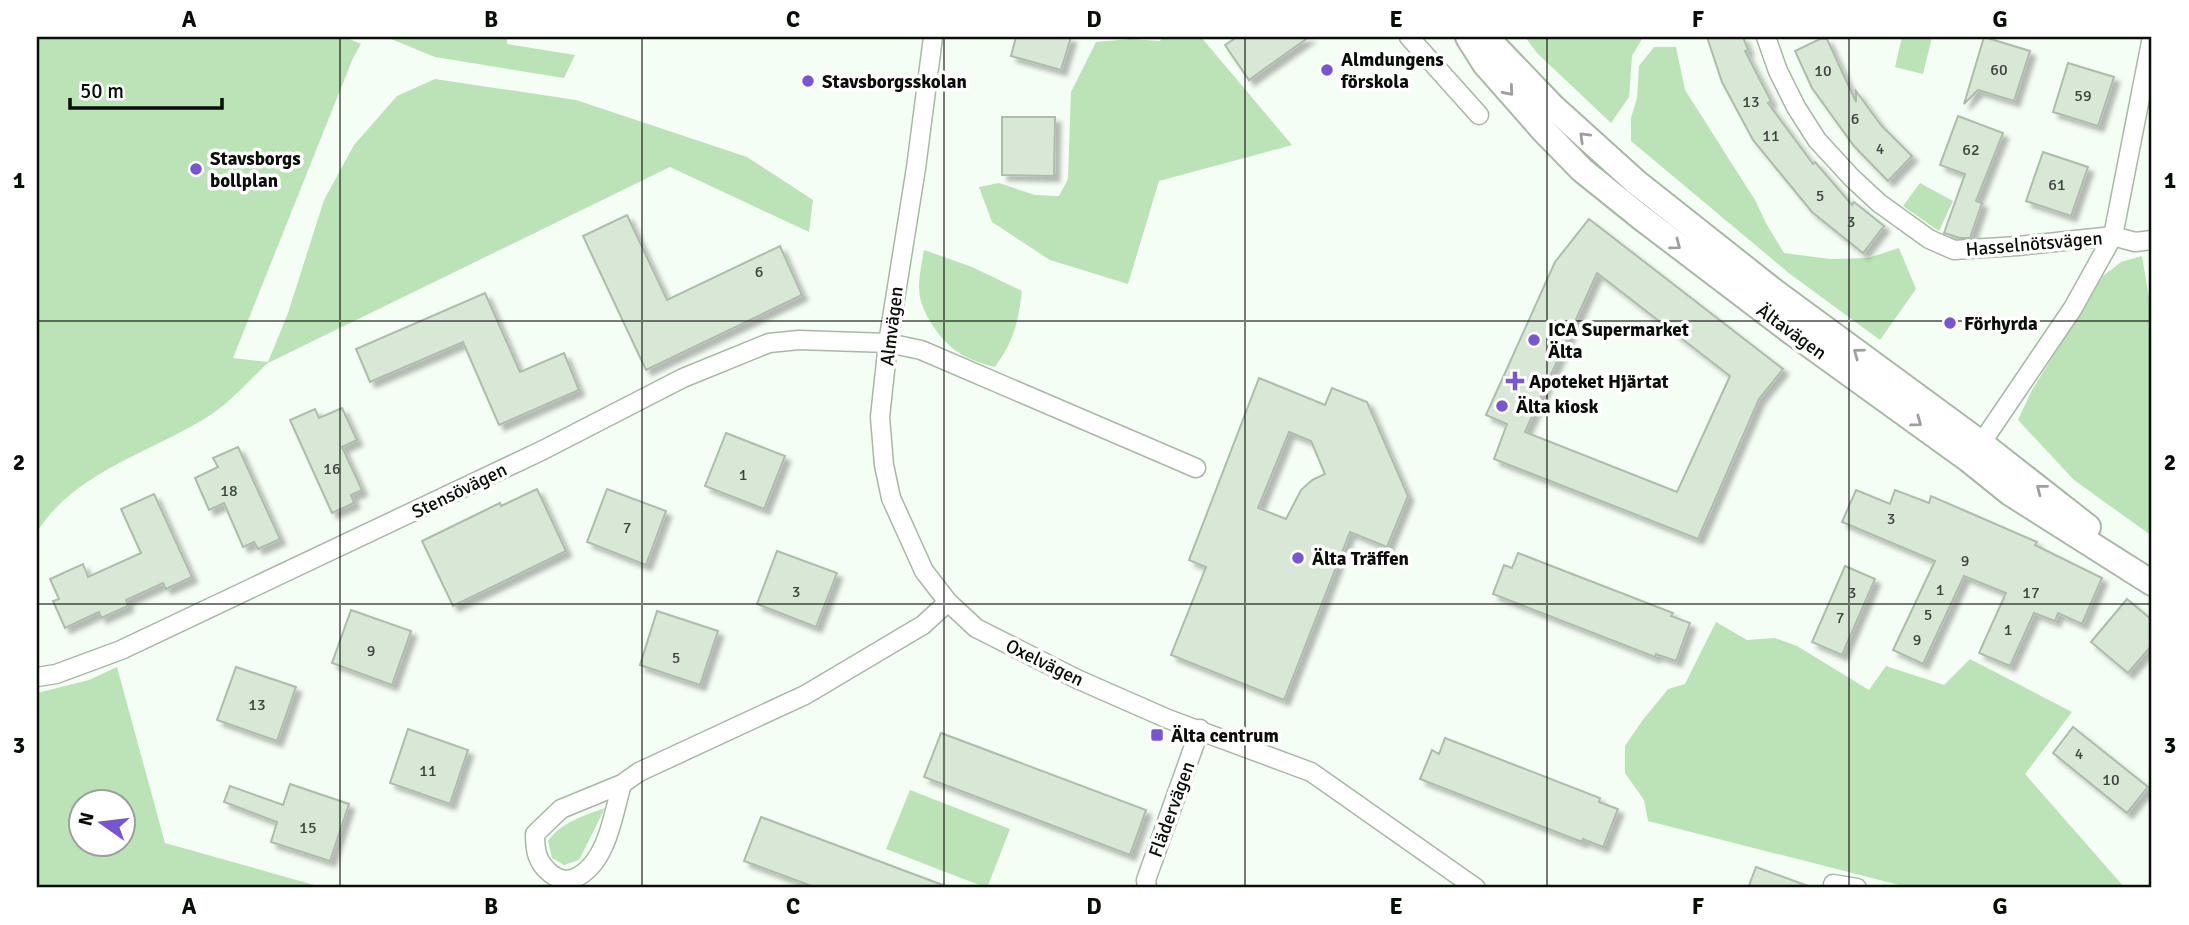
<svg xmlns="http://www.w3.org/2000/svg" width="2189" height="925" font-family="Signika,sans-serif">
  <defs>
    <filter id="shadow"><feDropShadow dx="5.5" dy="5.5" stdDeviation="2" flood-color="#0004"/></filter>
  </defs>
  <rect width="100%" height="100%" fill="#f5fef4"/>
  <g fill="#bce2b7" fill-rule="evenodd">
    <path d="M37,37H345L361,44L353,58L233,358L268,362L288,313L324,200L354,145L397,96L435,79L576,100L747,157L813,200L809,232L670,167L268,363C250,379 233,400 212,414C154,452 76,470 37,532Z"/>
    <polygon points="386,37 507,37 507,44 575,55 564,78 435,57"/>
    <polygon points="1163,37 1201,37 1292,145 1159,181 1128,284 1050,260 992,222 979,187 999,183 1035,195 1059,196 1068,179 1071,92 1096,42 1130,39 1160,41"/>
    <polygon points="1525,37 1643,37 1632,56 1629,97 1611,123 1537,53"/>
    <polygon points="1902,37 1932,37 1923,74 1895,67"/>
    <polygon points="1654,47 1676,47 1685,90 1755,200 1767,225 1784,253 1830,259 1868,258 1899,248 1916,289 1880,340 1790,274 1631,141 1631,118 1637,98 1639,66"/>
    <polygon points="1920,183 1953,201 1939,231 1903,206"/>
    <path d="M924,250L972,267L1022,291C1018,323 1014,341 995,367C962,359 945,347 928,318C923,308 919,299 919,287C919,275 922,262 924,250Z"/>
    <polygon points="2142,256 2149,298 2152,300 2152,536 2074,480 2018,420 2032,390 2103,276 2121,262"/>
    <polygon points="1716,622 1747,640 1775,638 1797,646 1869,690 1886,666 1944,685 1970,659 2072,712 2025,774 2125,888 1911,888 1648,821 1644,800 1625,773 1625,746 1642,721 1668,689 1685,684"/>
    <path d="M117,667L165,843L325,888H37V693L89,680ZM122,802V844H80V802Z"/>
    <polygon points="910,790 1010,829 987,888 886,849"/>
    <path d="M605,808L579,860L564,865L552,858L548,841C560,823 585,815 605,808Z"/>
  </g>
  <g fill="#d8e7d6" stroke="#adbcab" stroke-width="2" fill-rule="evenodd" filter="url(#shadow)">
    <polygon points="1016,37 1071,37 1061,70 1011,56"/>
    <polygon points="1237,37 1309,37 1249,80 1225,45"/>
    <polygon points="1707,37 1743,37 1748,50 1745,51 1771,101 1768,103 1813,164 1815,162 1852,205 1854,202 1884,226 1863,253 1812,212 1753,140 1722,82"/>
    <polygon points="1984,37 2030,51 2014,101 1978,90 1964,104"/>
    <polygon points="1820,39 1827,39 1856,102 1856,91 1881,125 1912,156 1888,181 1854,146 1812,88 1795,51"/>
    <polygon points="2068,63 2114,77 2098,126 2053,112"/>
    <polygon points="1958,116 2003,133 1976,201 1982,203 1970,238 1960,238 1944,233 1965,174 1940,165"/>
    <polygon points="1002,117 1055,117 1054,176 1002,175"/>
    <polygon points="2043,152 2088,167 2071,216 2026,201"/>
    <polygon points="627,215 667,300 780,246 802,295 646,370 583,236"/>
    <path d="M1589,219L1783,369L1759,399L1698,539L1494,459L1507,424L1486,415L1555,262ZM1597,273L1730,376L1677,492L1525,432Z"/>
    <polygon points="485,293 520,372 564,353 579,390 499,425 463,342 370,382 356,349"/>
    <path d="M1259,378L1325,405L1332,388L1367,402L1408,496L1387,547L1350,532L1284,700L1171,655L1206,567L1189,560ZM1289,432L1311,441L1325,474L1312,480L1301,490L1286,519L1258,508Z"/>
    <polygon points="342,408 357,440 342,447 362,490 351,495 354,503 332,513 290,420 315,409 319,418"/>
    <polygon points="726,433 785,456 764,509 705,486"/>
    <polygon points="238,447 280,539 258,549 254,542 243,547 224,503 209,510 195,478 218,467 213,458"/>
    <polygon points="537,489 566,551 453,606 422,541 500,503 501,506"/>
    <polygon points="607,489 666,511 646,565 587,542"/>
    <polygon points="1856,490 1890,504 1895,490 1929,503 1931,496 2037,542 2035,545 2102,578 2082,624 2058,613 2055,621 2034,613 2010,666 1979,653 2006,593 1964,576 1923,664 1893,650 1935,561 1842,522"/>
    <polygon points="154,494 192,577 166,589 163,583 126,600 128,606 101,618 99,612 65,628 53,601 59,599 50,579 83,564 88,577 141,553 121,509"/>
    <polygon points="777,551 837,573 816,627 757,604"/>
    <polygon points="1518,553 1673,613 1671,616 1690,623 1676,661 1656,654 1655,657 1493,594 1504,565 1512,568"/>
    <polygon points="1845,566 1875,579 1842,655 1812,642"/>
    <polygon points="2127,599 2152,620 2152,645 2128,673 2091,642"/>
    <polygon points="351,610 411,631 392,685 332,663"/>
    <polygon points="657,611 718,631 700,685 640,665"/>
    <polygon points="236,667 296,687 277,741 217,720"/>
    <polygon points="2073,727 2148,787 2127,813 2053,753"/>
    <polygon points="408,729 468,750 450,804 390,783"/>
    <polygon points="941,733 1146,810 1130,855 924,777"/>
    <polygon points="1445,738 1600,798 1599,802 1618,809 1603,847 1583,839 1582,842 1420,779 1432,750 1439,754"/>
    <polygon points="290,784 349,804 330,861 271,842 277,822 224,802 230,786 283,805"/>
    <polygon points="761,817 948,887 947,888 817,888 744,861"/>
    <polygon points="1756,867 1808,886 1808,888 1748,888"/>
  </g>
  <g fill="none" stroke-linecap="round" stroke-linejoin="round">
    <g stroke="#a8b7a6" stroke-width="21">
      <g id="minor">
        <polyline points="933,37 916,168 888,343 880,417 884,465 891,498 924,571 948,602 976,628 1077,679 1168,719 1311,772 1476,888"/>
        <polyline points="1409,37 1479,115"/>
        <polyline points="1766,37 1778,71 1796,107 1817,140 1852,178 1879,203 1929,239 1954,250 2018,246 2113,236 2135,242 2152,240"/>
        <polyline points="1976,451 2073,308 2113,236 2152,37"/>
        <polyline points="37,677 56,674 121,650 543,450 683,378 769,343 799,340 888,343 921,350 1196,468"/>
        <path d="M622,784C613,814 608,859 579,876C569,882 560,881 550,873C537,862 535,851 535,834L561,809L622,784L639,772L805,695L923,625L948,602"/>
        <polyline points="1833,884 1857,888"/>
        <polyline points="1147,888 1146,880 1200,729"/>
      </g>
    </g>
    <g stroke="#a8b7a6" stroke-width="28">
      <g id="secondary">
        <polyline points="1468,37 1485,64 1543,130 1582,170 1643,219 1793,333 1969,460 2010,493 2152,583"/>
        <polyline points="1486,37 1553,107 1636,182 1775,292 1982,444 2088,527"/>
      </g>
    </g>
    <use href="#minor" stroke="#fff" stroke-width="18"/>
    <use href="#secondary" stroke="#fff" stroke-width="24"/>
  </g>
  <defs><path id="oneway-chevron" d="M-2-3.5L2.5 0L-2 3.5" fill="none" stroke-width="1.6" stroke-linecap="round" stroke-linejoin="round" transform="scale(1.75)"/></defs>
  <g stroke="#9d9f9c">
    <use href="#oneway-chevron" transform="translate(1509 91) rotate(49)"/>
    <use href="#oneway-chevron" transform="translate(1584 137) rotate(-136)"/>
    <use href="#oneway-chevron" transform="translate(1676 245) rotate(37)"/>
    <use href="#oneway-chevron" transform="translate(1858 353) rotate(-144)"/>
    <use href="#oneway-chevron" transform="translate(1917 422) rotate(36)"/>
    <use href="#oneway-chevron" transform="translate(2041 489) rotate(-142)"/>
  </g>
  <path fill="none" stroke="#090e08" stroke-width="2" stroke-opacity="0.55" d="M340,37V888M642,37V888M944,37V888M1245,37V888M1547,37V888M1849,37V888M37,321H2152M37,604H2152"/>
  <g fill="#7856d0" stroke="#fff" stroke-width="2.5">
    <circle cx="1327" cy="70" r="7"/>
    <circle cx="808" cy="81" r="7"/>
    <circle cx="196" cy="169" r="7"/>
    <circle cx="1950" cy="323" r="7"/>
    <circle cx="1534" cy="340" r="7"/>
    <path d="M1511.5 370.5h7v7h7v7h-7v7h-7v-7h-7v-7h7z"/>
    <circle cx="1502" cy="406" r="7"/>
    <circle cx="1298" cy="558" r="7"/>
    <rect x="1150" y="728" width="14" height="14" rx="3.5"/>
  </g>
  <g text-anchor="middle" stroke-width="7" stroke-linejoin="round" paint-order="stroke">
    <g font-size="16" fill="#3d443c">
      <text x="1999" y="75">60</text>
      <text x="1823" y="76">10</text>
      <text x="2083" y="101">59</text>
      <text x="1751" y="107">13</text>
      <text x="1855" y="124">6</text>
      <text x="1771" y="141">11</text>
      <text x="1880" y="154">4</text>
      <text x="1971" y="155">62</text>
      <text x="2057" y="190">61</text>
      <text x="1820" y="201">5</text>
      <text x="1851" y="227">3</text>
      <text x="759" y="277">6</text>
      <text x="332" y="474">16</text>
      <text x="743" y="480">1</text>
      <text x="229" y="496">18</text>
      <text x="1891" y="524">3</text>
      <text x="627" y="533">7</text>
      <text x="1965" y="566">9</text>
      <text x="1940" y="595">1</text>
      <text x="796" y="597">3</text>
      <text x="1852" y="598">3</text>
      <text x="2031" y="598">17</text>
      <text x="1928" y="620">5</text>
      <text x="1840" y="623">7</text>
      <text x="2008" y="635">1</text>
      <text x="1917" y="645">9</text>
      <text x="371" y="656">9</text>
      <text x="676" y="663">5</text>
      <text x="257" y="710">13</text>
      <text x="2079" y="759">4</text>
      <text x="428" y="776">11</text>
      <text x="2111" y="785">10</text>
      <text x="308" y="833">15</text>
    </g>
    <g font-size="19" font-weight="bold" fill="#090e08" stroke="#fff" text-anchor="start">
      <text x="1341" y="66">Almdungens<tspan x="1341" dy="22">förskola</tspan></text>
      <text x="822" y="88">Stavsborgsskolan</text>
      <text x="210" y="165">Stavsborgs<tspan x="210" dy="22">bollplan</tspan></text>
      <text x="1964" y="330">Förhyrda</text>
      <text x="1548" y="336">ICA Supermarket<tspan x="1548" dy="22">Älta</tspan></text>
      <text x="1529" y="388">Apoteket Hjärtat</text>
      <text x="1516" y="413">Älta kiosk</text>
      <text x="1312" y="565">Älta Träffen</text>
      <text x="1171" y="742">Älta centrum</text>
    </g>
    <g font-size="19" fill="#090e08" stroke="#fff">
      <text transform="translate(2034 243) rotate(-5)" y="7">Hasselnötsvägen</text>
      <text transform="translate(891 326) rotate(-83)" y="7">Almvägen</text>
      <text transform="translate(1792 331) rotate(36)" y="7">Ältavägen</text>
      <text transform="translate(459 490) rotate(-26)" y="7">Stensövägen</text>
      <text transform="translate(1045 662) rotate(26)" y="7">Oxelvägen</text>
      <text transform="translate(1171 809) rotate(-70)" y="7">Flädervägen</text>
    </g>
  </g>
  <rect width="2189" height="925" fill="none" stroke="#ffffff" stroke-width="77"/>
  <g transform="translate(102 823) rotate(284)"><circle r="33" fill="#ffffff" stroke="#9d9f9c" stroke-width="2"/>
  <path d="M0-5L12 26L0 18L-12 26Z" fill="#7856d0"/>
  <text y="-10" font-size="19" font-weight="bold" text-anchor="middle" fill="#090e08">N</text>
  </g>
  <path d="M70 98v10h152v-10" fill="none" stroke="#090e08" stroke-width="3.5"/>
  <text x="80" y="98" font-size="21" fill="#090e08" stroke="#ffffff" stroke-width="5" paint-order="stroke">50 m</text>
  <rect x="38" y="38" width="2112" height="848" fill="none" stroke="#090e08" stroke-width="2.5"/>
  <g font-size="23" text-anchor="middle" font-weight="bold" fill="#090e08">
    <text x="189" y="27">A</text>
    <text x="491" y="27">B</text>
    <text x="793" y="27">C</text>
    <text x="1094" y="27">D</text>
    <text x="1396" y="27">E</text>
    <text x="1698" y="27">F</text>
    <text x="2000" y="27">G</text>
    <text x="19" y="188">1</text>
    <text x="2170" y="188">1</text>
    <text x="19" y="470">2</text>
    <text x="2170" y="470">2</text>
    <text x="19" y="753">3</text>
    <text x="2170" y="753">3</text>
    <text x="189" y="914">A</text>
    <text x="491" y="914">B</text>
    <text x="793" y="914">C</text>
    <text x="1094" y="914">D</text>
    <text x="1396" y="914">E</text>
    <text x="1698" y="914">F</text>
    <text x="2000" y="914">G</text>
  </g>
</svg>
